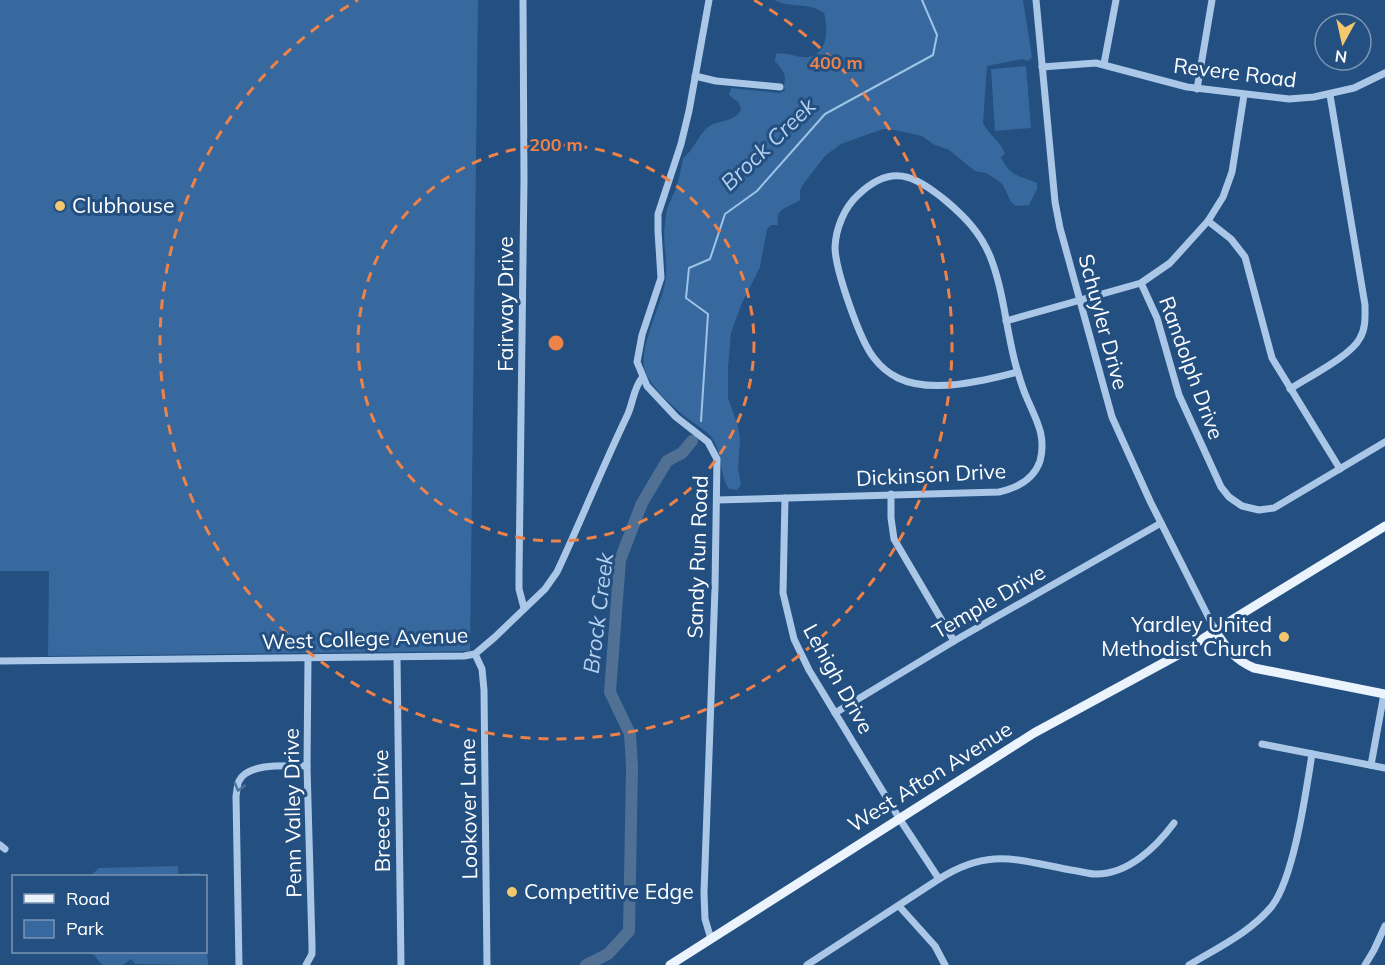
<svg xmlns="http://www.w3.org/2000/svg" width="1385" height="965" font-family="Mulish,sans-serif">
  <rect width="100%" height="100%" fill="#234f81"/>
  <g fill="#37699e">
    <polygon points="0,0 478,0 470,651 48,656 49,571 0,571"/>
    <path d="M774,0H1023L1032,57L1028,61L1022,59L987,66L983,123C989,135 1001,142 1005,154L1001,157C1010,177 1019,175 1037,183V189L1029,205L1016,206L1011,202L1003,185L996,179L986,173L975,171L949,150L933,144L922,136L895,130L883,129L841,144L825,156L804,183L800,190V200C786,209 776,207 778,225H771L767,229L760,267L742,303L731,333L728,367V398L738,426L740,439L738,468L741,485L737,490L729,489C718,472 724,456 712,438C705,429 696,425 687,418C674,408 650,386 645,371C638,349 661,306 665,283C669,263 662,244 665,224C666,217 666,208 670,202C672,196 676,191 677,185C679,176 682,167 683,158C694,150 697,137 707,128C717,119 732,124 741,110L739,103L729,95L731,88L779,93L785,91C783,85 785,83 785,77C784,71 779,66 775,61L776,54C787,51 798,59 809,57C829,52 828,28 824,13C807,1 792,9 774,0Z"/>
    <polygon points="1026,66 1031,128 995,131 991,69"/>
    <polygon points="178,866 178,874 200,873 200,876 90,876 99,868"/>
    <polygon points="206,937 208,965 135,964 131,959 123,965 102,965 94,955 86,952 206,952"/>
  </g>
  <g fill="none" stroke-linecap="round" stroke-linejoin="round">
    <polyline stroke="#9ec3e8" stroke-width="2" points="701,421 708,314 686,298 689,268 710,259 725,214 757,191 825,114 933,55 937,35 922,0"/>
    <polyline stroke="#507094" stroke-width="12" points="586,965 608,954 629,931 632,767 630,734 610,692 620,560 642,503 667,461 682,453 692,441"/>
    <g stroke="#aac7e7" stroke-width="7">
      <polyline points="523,0 524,180 519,574 519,589 524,608"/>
      <polyline points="709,0 689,111 681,144 658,214 658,231 661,278 642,335 637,362 647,386 676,417 708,442 717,459 715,588 704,893 705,919 711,939"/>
      <polyline points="1036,0 1055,202 1060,228 1112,417 1150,501 1215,630"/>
      <polyline points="1104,64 1116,0"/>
      <polyline points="1042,67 1096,63 1187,87 1289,99 1314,97 1354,88 1385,73"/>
      <polyline points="695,76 716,81 780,87"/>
      <polyline points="1197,89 1212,0"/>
      <polyline points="1208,221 1231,239 1245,257 1272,358 1340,469"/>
      <polyline points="1141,283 1157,318 1179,395 1221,487 1229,497 1242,506 1259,510 1274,508 1385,442"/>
      <polyline points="1006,321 1141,283 1170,263 1208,221 1223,197 1232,172 1244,95"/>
      <path d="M1290,389C1308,377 1351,356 1360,338C1366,328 1365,316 1365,305L1330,95"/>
      <polyline points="891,494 891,518 894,539 954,641"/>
      <polyline points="785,498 783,593 794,639 809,670 899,818 939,879 807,965"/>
      <path d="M717,500L999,492C1017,488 1034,479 1040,461C1047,435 1035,418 1026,396C1022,387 1019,376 1016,366C1006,330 1004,291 990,256C980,232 964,216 945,200C914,175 891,163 858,195C844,208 836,228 835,247C835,269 860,341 874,358C880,366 888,373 898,378C931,394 984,381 1018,372"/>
      <polyline points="475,654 482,669 484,690 487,965"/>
      <polyline points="397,657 401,965"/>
      <path d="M0,661L464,656L475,654L495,637L545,589L557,572C581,521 602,468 627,416C633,404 633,389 642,378"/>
      <polyline points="835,713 954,641 1161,523"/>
      <polyline points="1262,744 1385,768"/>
      <polyline points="1371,765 1384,694"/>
      <polyline points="0,845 5,849"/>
      <path d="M939,879C992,845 1021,862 1077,871C1083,872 1090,874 1095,874C1128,875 1157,846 1174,823"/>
      <polyline points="899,906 935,946 945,965"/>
      <path d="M239,965L236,796C237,791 237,785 239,781C248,762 289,766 307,766"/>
      <polyline points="306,965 312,954 312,945 307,766 308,659"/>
      <path d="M1189,965C1217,948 1251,932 1272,906C1294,877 1306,792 1312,754"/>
      <polyline points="1365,965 1374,950 1385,926"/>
    </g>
    <g stroke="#ebf3fd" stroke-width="9">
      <path d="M1215,630C1226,648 1235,660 1254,668L1385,694"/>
      <polyline points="670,965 1034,733 1176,656 1235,618 1385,526"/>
    </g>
  </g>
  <defs><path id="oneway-chevron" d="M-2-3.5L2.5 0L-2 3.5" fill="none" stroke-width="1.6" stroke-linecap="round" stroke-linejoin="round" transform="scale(1.5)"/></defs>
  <use stroke="#4c73a0" href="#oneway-chevron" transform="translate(239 787) rotate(105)"/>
  <g fill="none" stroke="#ee8249" stroke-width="3" stroke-dasharray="10 8">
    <circle cx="556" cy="343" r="198"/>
    <path d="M754 0A396 396 0 1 1 358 0"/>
  </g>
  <g fill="#f2c76d" stroke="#234f81" stroke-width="2">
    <circle cx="60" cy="206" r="6"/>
    <circle cx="1284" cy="637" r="6"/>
    <circle cx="512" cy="892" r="6"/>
  </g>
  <g text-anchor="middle" stroke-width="6" stroke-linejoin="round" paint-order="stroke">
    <g font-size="21" fill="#fff" stroke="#234f81">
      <text transform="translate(1235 73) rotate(7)" y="7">Revere Road</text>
      <text transform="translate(506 304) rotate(-90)" y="7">Fairway Drive</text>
      <text transform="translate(1103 322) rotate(75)" y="7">Schuyler Drive</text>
      <text transform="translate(1191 368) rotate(70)" y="7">Randolph Drive</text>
      <text transform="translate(931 475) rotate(-3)" y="7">Dickinson Drive</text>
      <text transform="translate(698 557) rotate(-88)" y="7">Sandy Run Road</text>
      <text transform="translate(989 602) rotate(-30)" y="7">Temple Drive</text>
      <text transform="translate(365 639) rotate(-2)" y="7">West College Avenue</text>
      <text transform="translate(838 679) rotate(61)" y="7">Lehigh Drive</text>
      <text transform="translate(930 777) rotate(-32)" y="7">West Afton Avenue</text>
      <text transform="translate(469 809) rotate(-91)" y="7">Lookover Lane</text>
      <text transform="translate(382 811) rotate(-91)" y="7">Breece Drive</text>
      <text transform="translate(293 813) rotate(-91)" y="7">Penn Valley Drive</text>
    </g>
    <g font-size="21" fill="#fff" stroke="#234f81" text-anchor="start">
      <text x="72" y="213">Clubhouse</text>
      <text x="1272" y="632" text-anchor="end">Yardley United<tspan x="1272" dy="24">Methodist Church</tspan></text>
      <text x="524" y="899">Competitive Edge</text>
    </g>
    <g font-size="22" font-style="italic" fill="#b5d1ef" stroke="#234f81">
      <text transform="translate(768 144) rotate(-44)" y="8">Brock Creek</text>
      <text transform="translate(598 613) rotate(-83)" y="8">Brock Creek</text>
    </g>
  </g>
  <circle cx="556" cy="343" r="9" fill="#ee8249" stroke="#234f81" stroke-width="3"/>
  <g font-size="18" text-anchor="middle" font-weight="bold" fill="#ee8249" stroke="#234f81" stroke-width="6" stroke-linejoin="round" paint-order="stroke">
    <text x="836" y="69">400 m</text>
    <text x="556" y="151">200 m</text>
  </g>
  <rect x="12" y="875" width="195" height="78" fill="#234f81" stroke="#7b95b3" stroke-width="1.5"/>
  <rect x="24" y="894" width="30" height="9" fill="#ebf3fd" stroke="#7b95b3" stroke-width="1.5"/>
  <text x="66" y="905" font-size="18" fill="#ffffff">Road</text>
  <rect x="24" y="920" width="30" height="18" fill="#37699e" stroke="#7b95b3" stroke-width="1.5"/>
  <text x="66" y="935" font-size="18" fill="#ffffff">Park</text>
  <g transform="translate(1343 42) rotate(188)"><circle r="28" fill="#234f81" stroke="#7b95b3" stroke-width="1.5"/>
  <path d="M0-4.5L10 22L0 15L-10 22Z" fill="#f2c76d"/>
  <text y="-9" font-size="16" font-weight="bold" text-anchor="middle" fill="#ffffff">N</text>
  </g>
</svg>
